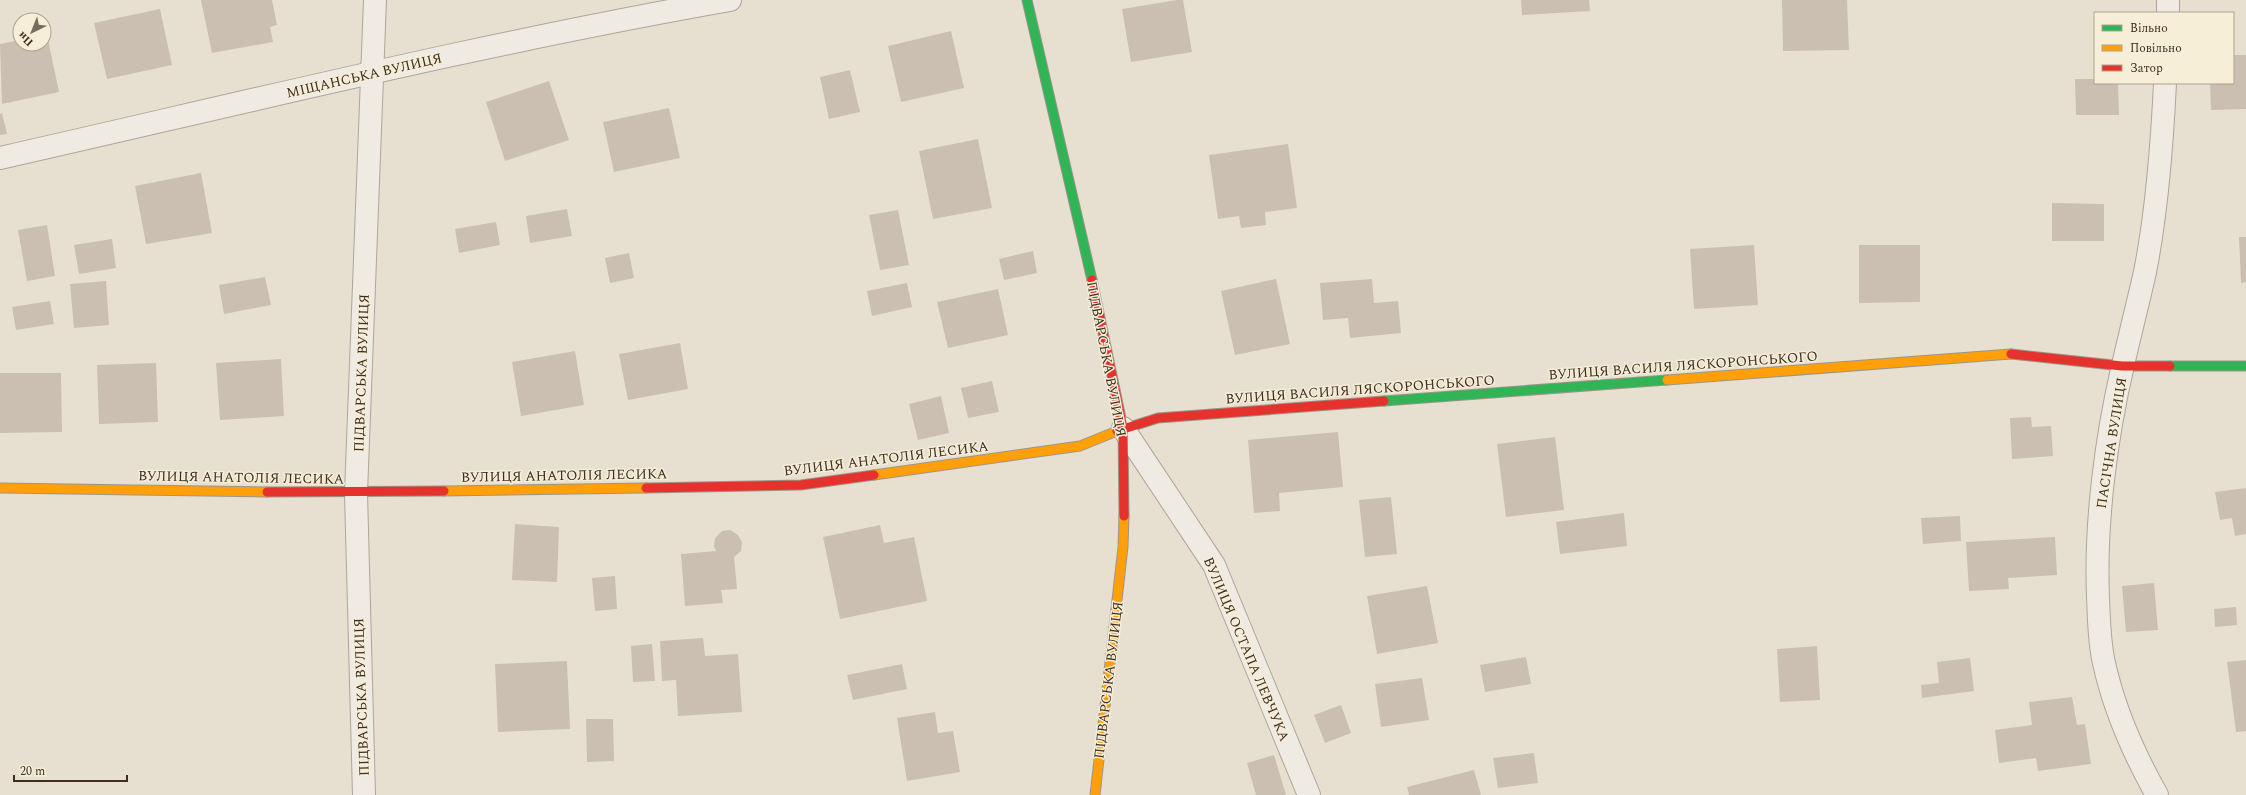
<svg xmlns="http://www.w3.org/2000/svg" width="2246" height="795" font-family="Spectral,serif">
  <rect width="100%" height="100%" fill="#e7e0d1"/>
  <g fill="#cbbfb2">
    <polygon points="201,0 272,0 277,25 270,27 273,42 212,53"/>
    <polygon points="1177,0 1183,0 1192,52 1131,62 1122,9"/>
    <polygon points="1521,0 1589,0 1590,11 1522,15"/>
    <polygon points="1782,0 1847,0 1849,50 1783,51"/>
    <polygon points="160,9 172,65 107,79 94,23"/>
    <polygon points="951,31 964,88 901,102 888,46"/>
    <polygon points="47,35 59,92 2,104 0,44 20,40 20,44 44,44 44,36"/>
    <polygon points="2233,55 2246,55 2246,109 2211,110 2210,83 2233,83"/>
    <polygon points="850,70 860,112 829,119 820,77"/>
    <polygon points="2075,79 2095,79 2095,83 2118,83 2119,115 2076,115"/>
    <polygon points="549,81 569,140 505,161 486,102"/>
    <polygon points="669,108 680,158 614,172 603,122"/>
    <polygon points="2,113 7,134 0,135 0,114"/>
    <polygon points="978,139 992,208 933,219 919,151"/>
    <polygon points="1288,144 1297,208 1265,212 1266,225 1241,228 1239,216 1218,219 1209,155"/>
    <polygon points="201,173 212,233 146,244 135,186"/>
    <polygon points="2052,203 2104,204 2104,241 2052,241"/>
    <polygon points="567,209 572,236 530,243 526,216"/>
    <polygon points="898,210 909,265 880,270 869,215"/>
    <polygon points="496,222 500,245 459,253 455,229"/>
    <polygon points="47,225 55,276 27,281 18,230"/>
    <polygon points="2239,237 2246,237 2246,282 2241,283"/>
    <polygon points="112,239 116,268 79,274 74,245"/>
    <polygon points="1754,245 1758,305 1694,309 1690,249"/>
    <polygon points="1859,245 1920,245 1920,302 1859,303"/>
    <polygon points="1033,251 1037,273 1004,280 999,259"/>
    <polygon points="629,253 634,278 610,283 605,258"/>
    <polygon points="265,277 271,305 224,314 219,285"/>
    <polygon points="1276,279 1290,344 1235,355 1221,291"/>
    <polygon points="1372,279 1374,303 1398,301 1401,333 1350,338 1348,318 1323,320 1320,283"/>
    <polygon points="106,281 109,325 74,328 70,284"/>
    <polygon points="907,283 912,307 872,316 867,291"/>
    <polygon points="998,289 1008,335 948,348 937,302"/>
    <polygon points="50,301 54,324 16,330 12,307"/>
    <polygon points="680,343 688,389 628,400 619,354"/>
    <polygon points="575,351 584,405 521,416 512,362"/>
    <polygon points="281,359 284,416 220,420 216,363"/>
    <polygon points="156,363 158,422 99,424 97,365"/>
    <polygon points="0,373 61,373 62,432 0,433"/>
    <polygon points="992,381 999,412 968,418 961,388"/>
    <polygon points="941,396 949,433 918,440 909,404"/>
    <polygon points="2031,417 2032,427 2051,426 2053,456 2012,459 2010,418"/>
    <polygon points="1338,432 1343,487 1279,493 1280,511 1254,513 1248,440"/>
    <polygon points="1555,437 1564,510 1506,517 1497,444"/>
    <polygon points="2246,488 2246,534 2235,536 2232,518 2220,520 2215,492"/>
    <polygon points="1391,497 1397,554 1365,557 1359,500"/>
    <polygon points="1624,513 1627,546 1560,554 1556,522"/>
    <polygon points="1960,516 1961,541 1923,544 1921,518"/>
    <polygon points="515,524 559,527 557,582 512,580"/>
    <polygon points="880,525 884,543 914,537 927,601 840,619 823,537"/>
    <polygon points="730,530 738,535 742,542 741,551 734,557 737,589 721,590 723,603 685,606 681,554 716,551 714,546 715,538 722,531"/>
    <polygon points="2055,537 2057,575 2008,578 2009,589 1969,591 1966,542"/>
    <polygon points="615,576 617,609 595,611 592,578"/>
    <polygon points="2154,583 2158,630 2126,632 2122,586"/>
    <polygon points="1427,586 1438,643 1377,654 1367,596"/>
    <polygon points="2236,607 2237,625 2215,627 2214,609"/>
    <polygon points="703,638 705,656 738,654 742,712 678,716 676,680 662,681 660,641"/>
    <polygon points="652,644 655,681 633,682 631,646"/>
    <polygon points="1817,646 1820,700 1780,702 1777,649"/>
    <polygon points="1526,657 1531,684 1485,692 1480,665"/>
    <polygon points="1970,658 1974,691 1922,698 1921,685 1939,683 1937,662"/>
    <polygon points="2246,660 2246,731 2236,732 2227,662"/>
    <polygon points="567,661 570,729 498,732 495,664"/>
    <polygon points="902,664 907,689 853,700 847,675"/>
    <polygon points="1422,678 1429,720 1381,727 1375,684"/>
    <polygon points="2072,697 2077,725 2085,724 2091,764 2038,771 2036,758 1999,763 1995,730 2032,725 2029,702"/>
    <polygon points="1341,705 1351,733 1325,743 1314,715"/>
    <polygon points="935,712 938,733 953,731 960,772 907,781 897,718"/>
    <polygon points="586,719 613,719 614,761 587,762"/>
    <polygon points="1534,753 1538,783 1498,788 1493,758"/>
    <polygon points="1274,755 1286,795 1256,795 1247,763"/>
    <polygon points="1474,770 1481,795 1409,795 1407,787"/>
  </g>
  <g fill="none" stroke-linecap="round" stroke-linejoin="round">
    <g stroke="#ada599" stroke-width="24">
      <g id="street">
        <polyline points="2168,13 2168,0"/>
        <path d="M0,158C243,103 485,43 730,0"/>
        <polyline points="1123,428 1214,565 1309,795"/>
        <polyline points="364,795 356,493 375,0"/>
        <path d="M2157,795C2134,754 2114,709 2104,663C2099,642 2099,619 2098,597C2095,522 2106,438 2123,365C2130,334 2138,303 2145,272C2157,211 2162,146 2165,83"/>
      </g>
    </g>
    <g stroke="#9c958a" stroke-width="11">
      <g id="fast">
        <polyline points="1027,0 1092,280"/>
        <polyline points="2170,366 2246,366"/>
        <polyline points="1384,401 1667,380"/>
      </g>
    </g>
    <g stroke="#9c958a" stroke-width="11">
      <g id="slow">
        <polyline points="1667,380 2011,354"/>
        <polyline points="874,475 1080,446 1117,431"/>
        <polyline points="0,488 267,492"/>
        <polyline points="444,491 646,488"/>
        <polyline points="1095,795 1123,547 1124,516"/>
      </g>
    </g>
    <g stroke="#9c958a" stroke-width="11">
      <g id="jam">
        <polyline points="1092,280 1123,428 1124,516"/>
        <polyline points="2011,354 2122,366 2170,366"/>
        <polyline points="1117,431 1158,418 1384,401"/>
        <polyline points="646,488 801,485 874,475"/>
        <polyline points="267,492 444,491"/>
      </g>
    </g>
    <use href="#street" stroke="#efebe3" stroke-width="22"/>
    <use href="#fast" stroke="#30b455" stroke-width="9"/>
    <use href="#slow" stroke="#ff9f0a" stroke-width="9"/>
    <use href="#jam" stroke="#e5322d" stroke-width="9"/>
  </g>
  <g text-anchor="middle" stroke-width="3" stroke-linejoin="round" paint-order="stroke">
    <g font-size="14" fill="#3d2e20" stroke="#f7eed8">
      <text transform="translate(364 75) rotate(-13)" y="5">МІЩАНСЬКА ВУЛИЦЯ</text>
      <text transform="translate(1107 359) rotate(79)" y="5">ПІДВАРСЬКА ВУЛИЦЯ</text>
      <text transform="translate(1683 365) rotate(-4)" y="5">ВУЛИЦЯ ВАСИЛЯ ЛЯСКОРОНСЬКОГО</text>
      <text transform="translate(361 373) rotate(-88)" y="5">ПІДВАРСЬКА ВУЛИЦЯ</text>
      <text transform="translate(1360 389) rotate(-4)" y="5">ВУЛИЦЯ ВАСИЛЯ ЛЯСКОРОНСЬКОГО</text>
      <text transform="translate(2111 443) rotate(-81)" y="5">ПАСІЧНА ВУЛИЦЯ</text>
      <text transform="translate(886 458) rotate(-7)" y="5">ВУЛИЦЯ АНАТОЛІЯ ЛЕСИКА</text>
      <text transform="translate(564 475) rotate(-1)" y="5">ВУЛИЦЯ АНАТОЛІЯ ЛЕСИКА</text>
      <text transform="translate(241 477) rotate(1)" y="5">ВУЛИЦЯ АНАТОЛІЯ ЛЕСИКА</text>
      <text transform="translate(1247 649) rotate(67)" y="5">ВУЛИЦЯ ОСТАПА ЛЕВЧУКА</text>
      <text transform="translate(1108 680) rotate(-83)" y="5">ПІДВАРСЬКА ВУЛИЦЯ</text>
      <text transform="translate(361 697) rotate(-92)" y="5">ПІДВАРСЬКА ВУЛИЦЯ</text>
    </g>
  </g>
  <rect x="2094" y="12" width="140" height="72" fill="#f7eed8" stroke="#ada18e"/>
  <rect x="2102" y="25" width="20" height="6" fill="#30b455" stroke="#ada18e"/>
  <text x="2130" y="32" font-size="12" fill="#3d2e20">Вільно</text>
  <rect x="2102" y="45" width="20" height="6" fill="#ff9f0a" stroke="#ada18e"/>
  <text x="2130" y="52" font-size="12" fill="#3d2e20">Повільно</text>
  <rect x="2102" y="65" width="20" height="6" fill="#e5322d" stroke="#ada18e"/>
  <text x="2130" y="72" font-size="12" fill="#3d2e20">Затор</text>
  <g transform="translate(32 32) rotate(223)"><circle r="19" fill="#f7eed8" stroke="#ada18e"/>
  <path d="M0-3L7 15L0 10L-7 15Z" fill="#786c5e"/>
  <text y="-6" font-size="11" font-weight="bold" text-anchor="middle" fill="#3d2e20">Пн</text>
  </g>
  <path d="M14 775v6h113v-6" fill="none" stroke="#3d2e20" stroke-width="2"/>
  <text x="20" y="775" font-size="12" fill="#3d2e20" stroke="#f7eed8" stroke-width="3" paint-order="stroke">20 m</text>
</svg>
